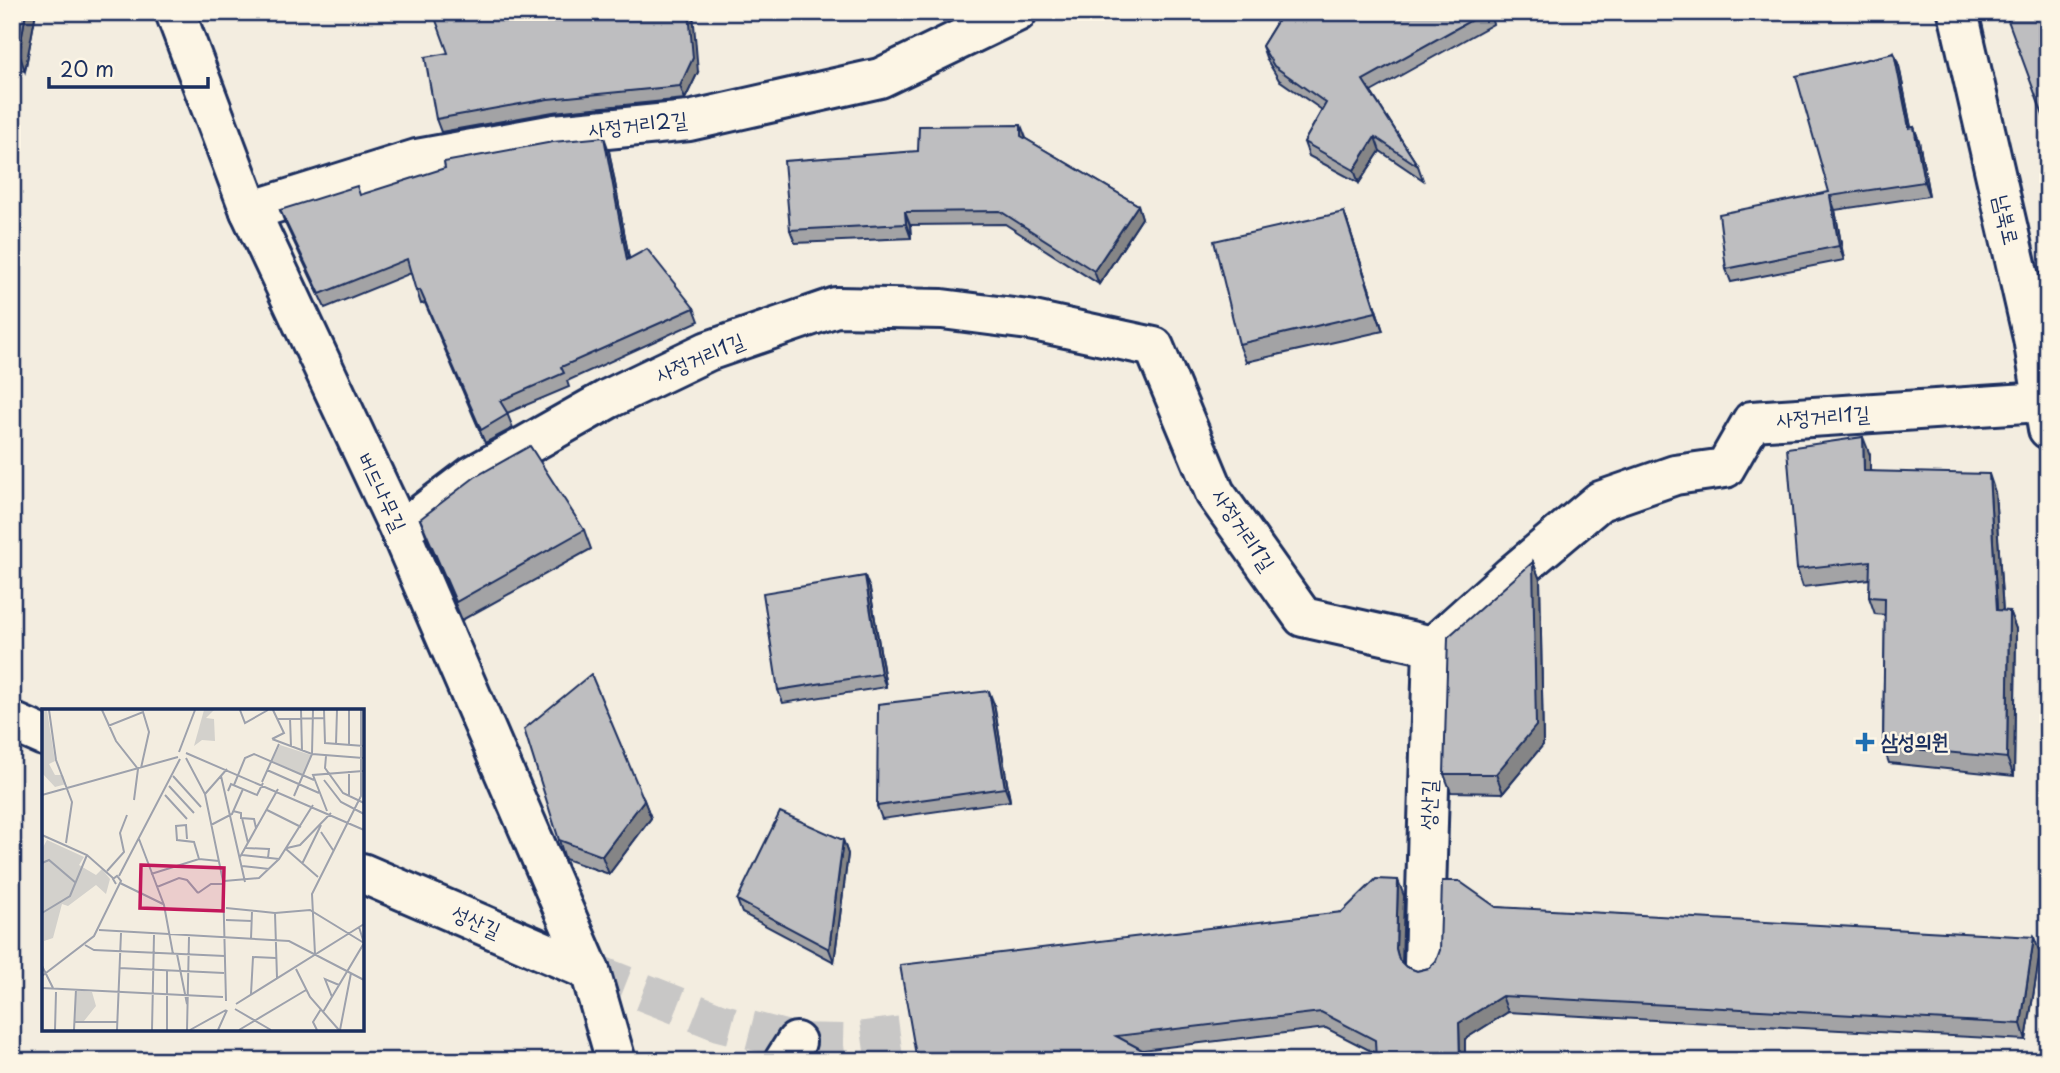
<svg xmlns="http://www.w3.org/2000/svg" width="2060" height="1073" font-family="'Playpen Sans','Poor Story',sans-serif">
  <rect width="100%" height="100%" fill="#f3ede0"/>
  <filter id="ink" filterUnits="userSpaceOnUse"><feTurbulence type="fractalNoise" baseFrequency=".0143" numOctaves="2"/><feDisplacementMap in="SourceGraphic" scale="14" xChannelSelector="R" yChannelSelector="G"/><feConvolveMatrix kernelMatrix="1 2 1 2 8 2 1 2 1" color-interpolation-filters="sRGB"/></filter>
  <g filter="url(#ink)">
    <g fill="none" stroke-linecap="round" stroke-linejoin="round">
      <g stroke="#c8c7c6" stroke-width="38" stroke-dasharray="38 19" stroke-linecap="butt">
        <polyline points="590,971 719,1022 796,1042 843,1043 963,1027"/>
        <polyline points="1981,996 2048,999"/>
      </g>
      <g stroke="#1b2f5e" stroke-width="44">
        <g id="street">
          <polyline points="175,12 250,211 400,531 590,971 616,1061"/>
          <polyline points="250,211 417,159 555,134 689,121 880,78 1017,12"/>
          <polyline points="400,531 472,476 608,399 708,351 836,307 942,309 1029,320 1154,347 1215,493 1303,617 1433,646"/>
          <polyline points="1433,646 1512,575 1600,501 1675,475 1725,468 1752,421 2043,402"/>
          <polyline points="1424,965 1433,646"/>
          <polyline points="784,1061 796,1042"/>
        </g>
      </g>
      <g stroke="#1b2f5e" stroke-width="44">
        <g id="secondary">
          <polyline points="1958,12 2033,338 2048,429"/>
          <polyline points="12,722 44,736"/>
          <polyline points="362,873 590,971"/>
        </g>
      </g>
      <use href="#street" stroke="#fcf5e5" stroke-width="38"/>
      <use href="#secondary" stroke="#fcf5e5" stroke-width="38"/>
    </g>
    <g fill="#a3a3a5" stroke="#1b2f5e" stroke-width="2">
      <polygon points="12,12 36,12 25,71 12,68"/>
      <polygon points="1283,12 1489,12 1493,24 1371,92 1418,166 1423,180 1380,151 1359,183 1309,156 1304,142 1322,110 1279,80 1267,60 1262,46"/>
      <polygon points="448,53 698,72 685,99 553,112 441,132 436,119"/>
      <polygon points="1894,53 1899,66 1911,128 1914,127 1919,141 1929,196 1835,210 1844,260 1731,282 1726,269 1829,192"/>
      <polygon points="1026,139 1138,205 1142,218 1099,284 1005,224 910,225 911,238 795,243 790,230 918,151"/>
      <polygon points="609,151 629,259 694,308 699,321 567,381 569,387 507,413 513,428 485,443 425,303 421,304 411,273 325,308 285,223 280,210"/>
      <polygon points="1344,212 1383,331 1246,362 1239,344"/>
      <polygon points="1870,455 1870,471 1995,492 2003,611 2009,611 2016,629 2014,776 1889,763 1883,746 1885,615 1875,614 1869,597 1870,579 1803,587 1797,569"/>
      <polygon points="420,519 584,530 591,549 462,620 427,538"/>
      <polygon points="1533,562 1540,580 1543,745 1503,793 1451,792 1444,774"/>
      <polygon points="870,589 886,687 783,703 778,690"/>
      <polygon points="994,704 1010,801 882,819 877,806"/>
      <polygon points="644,800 651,818 609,874 565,859 559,840"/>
      <polygon points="843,840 848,854 834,962 742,913 737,900"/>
      <polygon points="1404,896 1402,963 1406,967 1417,971 1429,968 1496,907 2040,953 2026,1040 1508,1012 1465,1039 1465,1061 1376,1061 1375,1053 1326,1028 1142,1050 917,1061 1342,912"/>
    </g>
    <g fill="#858586" stroke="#1b2f5e" stroke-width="2">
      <polygon points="26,12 36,12 25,71 19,53"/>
      <polygon points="689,12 693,12 698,72 685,99 680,86"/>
      <polygon points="1894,53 1899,66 1914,142 1909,128"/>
      <polygon points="1021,125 1026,138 1026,150 1021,136"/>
      <polygon points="1914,127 1919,141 1929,196 1924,182"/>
      <polygon points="604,137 609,151 632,274 627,260"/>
      <polygon points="1375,137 1380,151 1359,183 1354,170"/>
      <polygon points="1830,196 1835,210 1844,260 1839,246"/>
      <polygon points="1138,205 1142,218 1099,284 1094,271"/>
      <polygon points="905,212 910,225 911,238 906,224"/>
      <polygon points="1344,212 1350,230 1383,331 1376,312"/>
      <polygon points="1863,437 1870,455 1870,488 1864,471"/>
      <polygon points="1989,474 1995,492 2004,628 1997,610"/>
      <polygon points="12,479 17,498 12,510"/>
      <polygon points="1533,562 1540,580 1543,745 1503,793 1496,774"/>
      <polygon points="865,576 870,589 886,687 881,674"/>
      <polygon points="2009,611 2016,629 2014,776 2007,758"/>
      <polygon points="989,691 994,704 1010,801 1005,788"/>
      <polygon points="644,800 651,818 609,874 602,856"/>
      <polygon points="843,840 848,854 834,962 829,949"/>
      <polygon points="1398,880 1404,896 1402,965 1399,960 1396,949"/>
      <polygon points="2034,937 2040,953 2026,1040 2021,1024"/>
      <polygon points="1502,996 1508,1012 1465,1039 1465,1061 1460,1061 1459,1023"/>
    </g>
    <g fill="#bebec0" stroke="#1b2f5e" stroke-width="2">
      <polygon points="12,12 26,12 19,53 12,51"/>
      <polygon points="433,12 689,12 693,58 680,86 548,99 436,119 425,57 448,53"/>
      <polygon points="1283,12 1486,12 1363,80 1418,166 1375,137 1354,170 1304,142 1326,103 1274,66 1262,46"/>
      <polygon points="2005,12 2048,12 2048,129"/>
      <polygon points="1894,53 1909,128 1914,127 1924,182 1830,196 1839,246 1726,269 1719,214 1829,192 1796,76"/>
      <polygon points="1021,125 1021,136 1138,205 1094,271 1000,211 905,212 906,224 790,230 784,161 918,151 919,126"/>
      <polygon points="604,137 627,260 647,249 694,308 561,367 564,373 500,401 508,414 481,430 420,290 416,291 407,259 320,294 280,210 357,186 360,195 445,168 444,162 553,142"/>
      <polygon points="1344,212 1376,312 1239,344 1214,241"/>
      <polygon points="1863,437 1864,471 1989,474 1997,610 2009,611 2007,758 1883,746 1885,598 1869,597 1870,561 1797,569 1787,448"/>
      <polygon points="530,446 584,530 456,602 420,519 475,477"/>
      <polygon points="1533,562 1536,726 1496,774 1444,774 1448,637"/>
      <polygon points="865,576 881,674 778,690 763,593"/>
      <polygon points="591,674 644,800 602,856 559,840 524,729"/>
      <polygon points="989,691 1005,788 877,806 878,704"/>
      <polygon points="780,812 843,840 829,949 737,900"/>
      <polygon points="1376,879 1398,880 1396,949 1399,960 1406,967 1417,971 1429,968 1436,961 1440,950 1442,881 1459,881 1496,907 2034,937 2021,1024 1502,996 1459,1023 1460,1061 1376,1061 1375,1040 1321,1012 1116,1036 1163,1061 917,1061 900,965 1342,912"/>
    </g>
  </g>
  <path fill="#1f6fb2" stroke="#fcf5e5" stroke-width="2.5" d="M1861.5 731.5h7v7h7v7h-7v7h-7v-7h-7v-7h7z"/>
  <g text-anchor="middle" stroke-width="5" stroke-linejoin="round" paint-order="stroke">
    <g font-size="21" fill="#1b2f5e" stroke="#fcf5e5">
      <text transform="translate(638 125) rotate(-6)" y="7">사정거리2길</text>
      <text transform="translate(2006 220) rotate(77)" y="7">남북로</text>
      <text transform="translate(700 358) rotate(-23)" y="7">사정거리1길</text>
      <text transform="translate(1823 417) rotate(-4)" y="7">사정거리1길</text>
      <text transform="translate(382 492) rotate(65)" y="7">버드나무길</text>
      <text transform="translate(1243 530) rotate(56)" y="7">사정거리1길</text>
      <text transform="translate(1429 805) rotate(-88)" y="7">성산길</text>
      <text transform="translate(476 922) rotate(23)" y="7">성산길</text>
    </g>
    <g font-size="21" font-weight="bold" fill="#1b2f5e" stroke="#fcf5e5" text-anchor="start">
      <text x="1881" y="749">삼성의원</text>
    </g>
  </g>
  <g transform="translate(42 709)">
    <rect width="322" height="322" fill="#f3ede0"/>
    <path d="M0,1H5L13,52L7,55L13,66H21L24,75L13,78L0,64ZM162,1H172L164,9L172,10L173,32L160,31L152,37ZM238,36L269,46L261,66L230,52ZM5,131L42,148L37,156L54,166L60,160L68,170L64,185L54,176L26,197L20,195L11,229L2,232L0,140ZM34,281L50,283L54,297L42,312H33Z" fill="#d3d1cc"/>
    <path fill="none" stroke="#9da1ac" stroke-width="2" d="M7,1L14,51L30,93L24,134M60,1L74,32L96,60L92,91M198,1L203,14L226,1M259,1L260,42M282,1L283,34L322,37M307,1V36M248,9L249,38M235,10L283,9M66,17L101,3L107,23L99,59M230,30L270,45L321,49M230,30L242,24L231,1M294,35L295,1M137,43L153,1M144,44L322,121M284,47L283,59L301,84L322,94M144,49L163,85L181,172L184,292M225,61L277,84M307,62V87M131,67L159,98M179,67L203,173M282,71L299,93L322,105M220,73L237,35M192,76L203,49L212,45L272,71M127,77L152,104M186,82L189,75L215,86L221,74M163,85L185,60M0,86L136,48M123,86L145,110M252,87L270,45L271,1M225,101L259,118M191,102L199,104V109L212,110L214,119M285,102L271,66L321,62M200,109L206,134M169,116L190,105L201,80M279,123L291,141M0,126L45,146L71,169M97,130L122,196L131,245M145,130L144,116L134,117L135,131L152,133L157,150M204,139L227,140L226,149M245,139L258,136L289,104M244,140L276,168M200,146L237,150M198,148L236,80M0,154L7,151L34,174M260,155L279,116M200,157L227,160M65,162L82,143L78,124L85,106M109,165L157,150L177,152M77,167L138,50M182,172L217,169L237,150L271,96M78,174L121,195M115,178L137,169L145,171L156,184M156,184L169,175H181M184,199L233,204L268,201L322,234M0,204L28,187L45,146M233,204L235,269M184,211L210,212M57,221L247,232L322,271M209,230L210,202M43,236L52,241L183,247M135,245L145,295M273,245L270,185L319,87V1M0,257L11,279M77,259L182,264M254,260L268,288L297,321M125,262V321M0,267L52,227L79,172L75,167L71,170L74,175M0,279L181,288M209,285L211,248L234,249M290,288L283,270L297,276M194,295L322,215M193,300L229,321M281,303L322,234L317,218M32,313H75M13,321L14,283M32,321L34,280M75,321L79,224M110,321L112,226M145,321L147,228M148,321L184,301M176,321L185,301M197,321L264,281M275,321L271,313L279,300M298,321L309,264"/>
    <path fill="#c2185b" fill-opacity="0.15" stroke="#c2185b" stroke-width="3.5" d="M99,156L182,159L181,202L98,199Z"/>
    <rect width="322" height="322" fill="none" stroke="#1b2f5e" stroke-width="3.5"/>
  </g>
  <rect width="2060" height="1073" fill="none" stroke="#fcf5e5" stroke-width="42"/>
  <rect x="21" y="21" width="2018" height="1031" fill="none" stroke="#1b2f5e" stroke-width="2.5" filter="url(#ink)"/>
  <path d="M49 77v10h159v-10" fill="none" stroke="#1b2f5e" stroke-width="3.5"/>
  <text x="60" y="77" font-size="21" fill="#1b2f5e" stroke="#fcf5e5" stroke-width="5" paint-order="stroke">20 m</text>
</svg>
